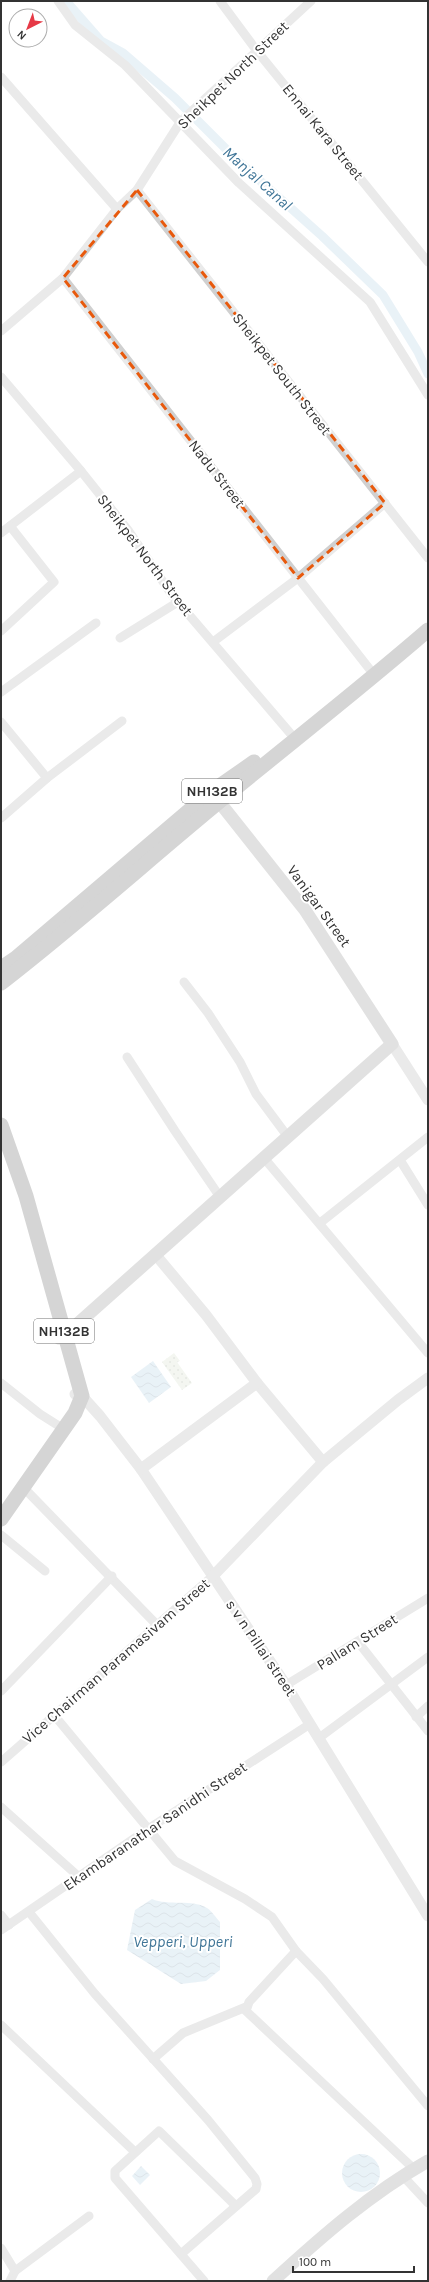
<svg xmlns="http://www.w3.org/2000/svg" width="429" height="2282" font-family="Karla,sans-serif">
  <defs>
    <pattern id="park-dots" width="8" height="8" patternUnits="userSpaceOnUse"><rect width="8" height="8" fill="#e6ecdf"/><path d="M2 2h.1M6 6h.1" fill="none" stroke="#c6cbc0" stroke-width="1.8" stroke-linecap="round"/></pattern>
    <pattern id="water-waves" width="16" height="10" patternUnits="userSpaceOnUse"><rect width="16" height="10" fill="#cfe2ee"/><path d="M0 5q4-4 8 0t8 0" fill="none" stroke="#b2c2cd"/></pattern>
  </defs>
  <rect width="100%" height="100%" fill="#fff"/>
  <polygon fill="url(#park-dots)" points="174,1353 180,1361 177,1362 192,1383 182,1390 162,1362"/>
  <g fill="url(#water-waves)">
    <polygon points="153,1361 171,1387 149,1403 131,1377"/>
    <path d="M152,1899C168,1906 193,1899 207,1908C212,1911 216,1918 220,1922V1970L206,1981L181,1984L127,1950L135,1910Z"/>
    <circle cx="361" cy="2173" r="19"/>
    <polygon points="141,2166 150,2175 140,2185 132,2176"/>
  </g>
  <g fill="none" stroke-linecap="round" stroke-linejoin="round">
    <polyline stroke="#cfe2ee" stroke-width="9" points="66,1 101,41 123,53 175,98 237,160 322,236 383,295 418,352 428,374"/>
    <g stroke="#d0d0d0" stroke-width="9">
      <polyline points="58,1 75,25 125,65 239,183 370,302 428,395"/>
      <polyline points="220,1 257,51 428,262"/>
      <polyline points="1,77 117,209"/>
      <polyline points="137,190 428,558"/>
      <polyline points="63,278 375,676"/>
      <polyline points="1,331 63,278 117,209 137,190 181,121 311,1"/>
      <polyline points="1,377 81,471 128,530 172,595 290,733"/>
      <polyline points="1,533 81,471"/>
      <polyline points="1,631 54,582 10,526"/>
      <polyline points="120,638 178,602"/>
      <polyline points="213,642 298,578 385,503"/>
      <polyline points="1,692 96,623"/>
      <polyline points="1,722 47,778"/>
      <polyline points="1,818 47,778 122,721"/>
      <polyline points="184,982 208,1013 240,1062 256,1094 288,1137"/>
      <polyline points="127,1057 175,1131 220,1197"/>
      <polyline points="264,1158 428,1353"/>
      <polyline points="400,1160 428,1205"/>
      <polyline points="320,1223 428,1137"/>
      <polyline points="1,1383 40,1414 59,1426"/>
      <polyline points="23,1487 157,1625"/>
      <polyline points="1,1535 45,1571"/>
      <polyline points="358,1642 428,1731"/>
      <polyline points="286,1685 428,1598"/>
      <polyline points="1,1691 112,1576"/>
      <polyline points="54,1715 175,1861 245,1899 272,1917 296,1951 323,1979 428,2106"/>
      <polyline points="416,1717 428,1706"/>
      <polyline points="319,1738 428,1657"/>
      <polyline points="1,1762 213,1576"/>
      <polyline points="1,1807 78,1876"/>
      <polyline points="29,1912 95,1994 208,2120 255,2178 257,2184 256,2189 181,2254"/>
      <polyline points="1,1915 9,1925"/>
      <polyline points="1,1930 148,1829 310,1724"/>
      <polyline points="296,1951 249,2002 246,2011 414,2169"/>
      <polyline points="1,2025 135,2152"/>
      <polyline points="153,2059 183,2033 246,2007"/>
      <polyline points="402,2175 428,2203"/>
      <polyline points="1,2248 15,2271 10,2281"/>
      <polyline points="15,2271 89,2216"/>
      <polyline points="204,2281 115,2178 115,2171 159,2131 236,2206"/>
    </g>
    <g stroke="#d0d0d0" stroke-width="11">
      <polyline points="392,1044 428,1100"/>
      <polyline points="257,1383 323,1462"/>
      <polyline points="75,1394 82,1396 100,1416 141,1469 286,1685 428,1916"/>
      <polyline points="141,1469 257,1383 206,1315 155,1254"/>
      <polyline points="213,1576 323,1462 398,1400 428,1378"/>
    </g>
    <g stroke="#bdbdbd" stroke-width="13">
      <polyline points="59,1338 65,1335 392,1044 305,910 213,794"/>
      <path d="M273,2281C321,2237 371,2193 428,2161"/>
    </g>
    <g stroke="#a2a2a2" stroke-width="15">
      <polyline points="1,968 16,958 211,792 254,762"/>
      <path d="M1,983C76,925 146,862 220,801C289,744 360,689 428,630"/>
      <polyline points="1,1125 26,1196 82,1396 75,1413 1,1519"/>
    </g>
  </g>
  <path d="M0 0H429V2282H0ZM137,190L385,503L298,578L63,278Z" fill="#fff" fill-opacity=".55" fill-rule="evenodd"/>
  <path fill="none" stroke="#e8590c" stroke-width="3" stroke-dasharray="8 5" stroke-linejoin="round" d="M137,190L385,503L298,578L63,278Z"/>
  <g text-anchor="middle" stroke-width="4" stroke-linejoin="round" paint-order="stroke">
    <g fill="#fff" stroke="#707070" stroke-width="1">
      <rect x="182" y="779" width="60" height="24" rx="3"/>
      <rect x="34" y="1319" width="60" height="24" rx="3"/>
    </g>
    <g font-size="14" font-weight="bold" fill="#333">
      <text x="212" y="796">NH132B</text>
      <text x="64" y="1336">NH132B</text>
    </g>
    <g font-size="15" fill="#333" stroke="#fff">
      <text transform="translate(233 75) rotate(-44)" y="5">Sheikpet North Street</text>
      <text transform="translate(323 132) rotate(51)" y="5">Ennai Kara Street</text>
      <text transform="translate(282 374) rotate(52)" y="5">Sheikpet South Street</text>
      <text transform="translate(217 474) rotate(52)" y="5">Nadu Street</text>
      <text transform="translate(145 555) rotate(53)" y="5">Sheikpet North Street</text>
      <text transform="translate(319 906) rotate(54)" y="5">Vanigar Street</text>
      <text transform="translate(357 1642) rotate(-32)" y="5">Pallam Street</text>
      <text transform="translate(261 1648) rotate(56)" y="5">s v n Pillai street</text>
      <text transform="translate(116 1661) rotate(-41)" y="5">Vice Chairman Paramasivam Street</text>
      <text transform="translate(155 1826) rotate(-34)" y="5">Ekambaranathar Sanidhi Street</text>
    </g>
    <g font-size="16" font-style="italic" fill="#3f7597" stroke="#fff">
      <text transform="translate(258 178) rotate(42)" y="6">Manjal Canal</text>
      <text x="183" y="1947">Vepperi, Upperi</text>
    </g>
  </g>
  <rect width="429" height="2282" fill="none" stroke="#333333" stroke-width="4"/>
  <g transform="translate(28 28) rotate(222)"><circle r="19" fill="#ffffff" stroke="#adadad"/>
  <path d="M0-3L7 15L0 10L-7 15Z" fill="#e63946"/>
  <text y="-6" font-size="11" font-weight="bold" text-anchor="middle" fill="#333333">N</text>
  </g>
  <path d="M293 2266v6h121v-6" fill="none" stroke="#333333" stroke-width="2"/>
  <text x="299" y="2266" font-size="12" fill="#333333" stroke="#ffffff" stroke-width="3" paint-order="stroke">100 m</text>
</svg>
